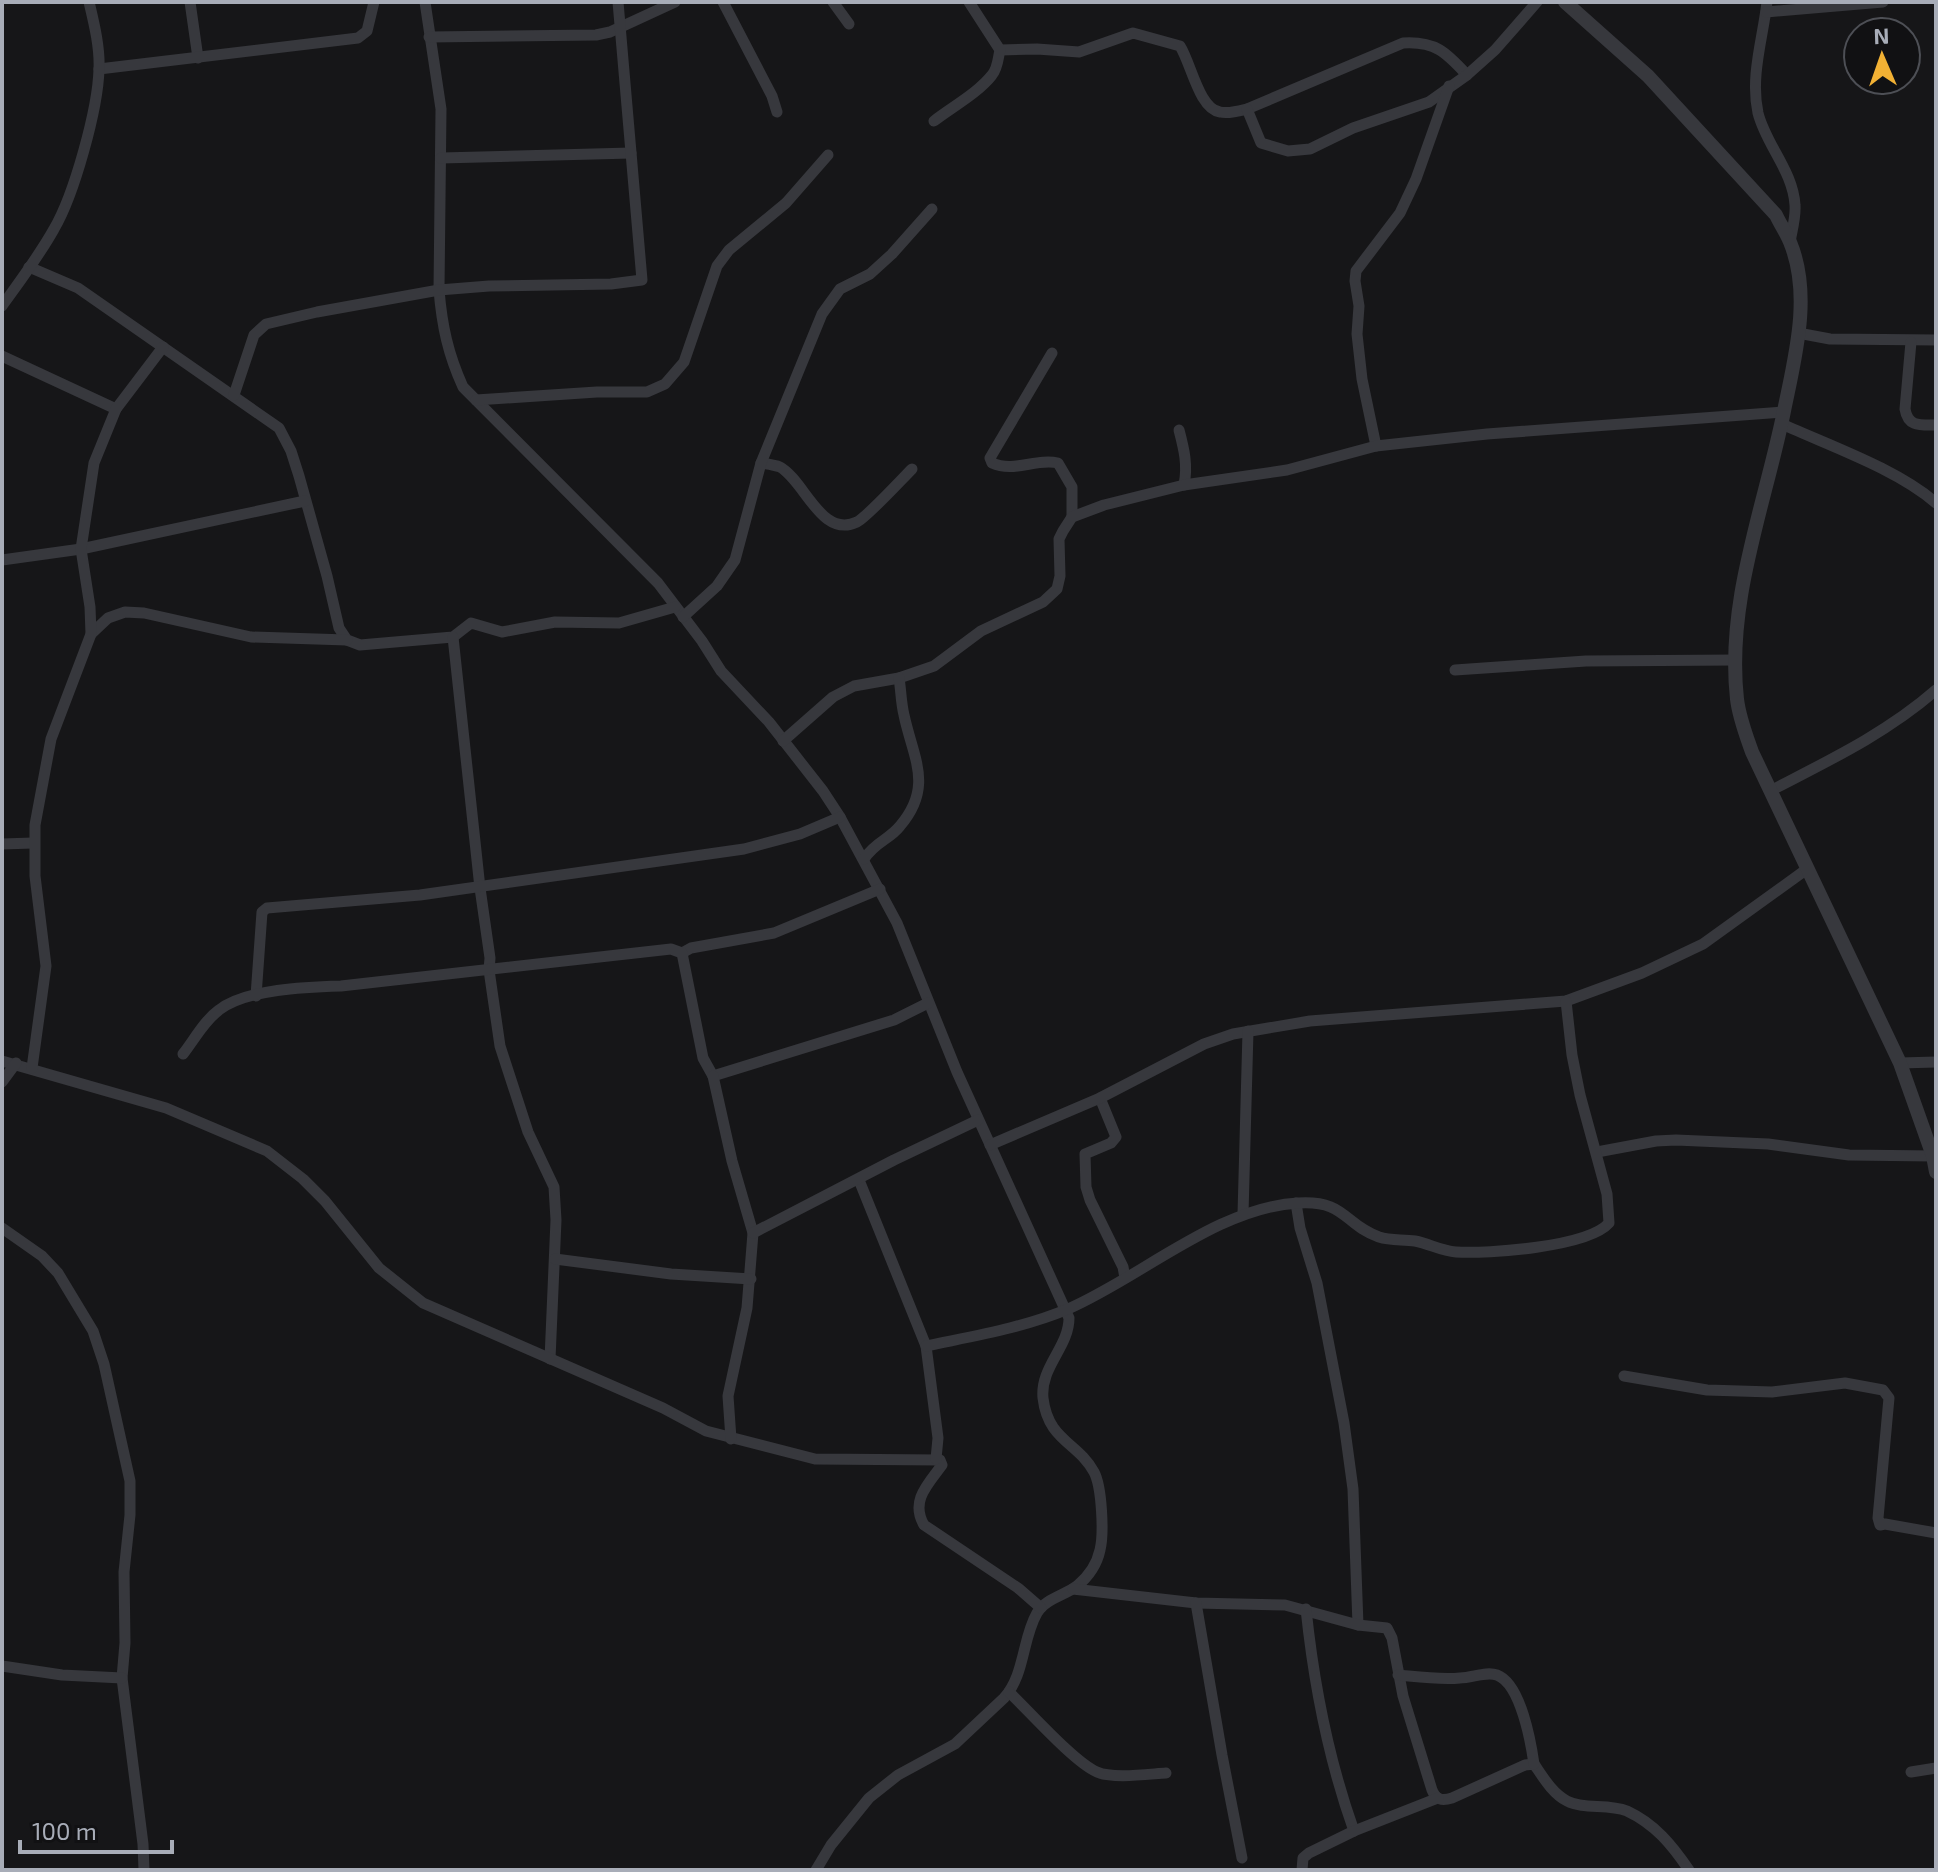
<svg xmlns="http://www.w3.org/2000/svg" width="1938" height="1872" font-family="'Exo 2',sans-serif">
  <rect width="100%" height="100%" fill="#161618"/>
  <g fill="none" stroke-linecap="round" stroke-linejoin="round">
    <g stroke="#37383d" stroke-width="11">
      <polyline points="190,2 198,58"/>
      <path d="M425,2L441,109L439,290C442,326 448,354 463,387L658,583L702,641L721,671L769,722L823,791L840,817L897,923L957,1072L1069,1318C1069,1347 1040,1367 1043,1398C1048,1441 1078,1442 1094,1472C1102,1487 1104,1534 1100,1550C1097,1564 1088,1577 1077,1586C1065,1595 1045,1599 1037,1613C1022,1639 1025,1675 1004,1698L955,1744L898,1775L869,1798L831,1845L816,1870"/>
      <polyline points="723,2 772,96 777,112"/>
      <polyline points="833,2 849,24"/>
      <path d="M1767,2C1763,38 1750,76 1758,113C1766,145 1793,171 1795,205C1796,217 1792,230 1790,242"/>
      <polyline points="1766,12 1883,2"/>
      <polyline points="429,37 596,35 610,32 675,2"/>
      <path d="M1000,50L1037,49L1079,52L1133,33L1180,46C1191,63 1199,109 1220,112C1229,114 1239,111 1247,109L1403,43C1435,41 1446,52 1467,75"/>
      <polyline points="99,69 358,38 367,31 374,2"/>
      <polyline points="1247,109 1261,143 1288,151 1310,149 1353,128 1429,102 1467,75 1495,50 1537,2"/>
      <path d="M934,121C952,107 978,93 992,75C998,68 998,58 1000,50L969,2"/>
      <polyline points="441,158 631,153"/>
      <polyline points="29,267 78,288 279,428 291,451 299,476 327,576 339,628 347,640 360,645 453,637 471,623 502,632 555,622 619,623 675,607"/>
      <path d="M2,306C20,281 39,256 54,229C74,195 98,109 99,69C100,47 94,23 89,2"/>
      <polyline points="1798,333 1830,339 1936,340"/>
      <path d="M1911,342L1905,409C1908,427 1920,425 1936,425"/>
      <path d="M1052,353L990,458L992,463C1014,473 1036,458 1058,463L1072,487V517"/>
      <polyline points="2,356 116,409"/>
      <polyline points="234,395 254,335 266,324 317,312 439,290 489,286 611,284 642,280 618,2"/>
      <polyline points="476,400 597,392 647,392 665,384 684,362 717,266 729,250 786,203 828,155"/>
      <path d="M1782,424C1830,446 1897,469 1936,503"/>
      <path d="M1179,430C1184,449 1188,465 1184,485"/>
      <polyline points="1376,446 1362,379 1357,334 1359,306 1355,281 1356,271 1400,213 1416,179 1449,86"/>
      <path d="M761,463C767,464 775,465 780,467C805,481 821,539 857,522C868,516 901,480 912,469"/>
      <polyline points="2,560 81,549 305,501"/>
      <polyline points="683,617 717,586 735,560 761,463 822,314 840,289 870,274 892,254 932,209"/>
      <polyline points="91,634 108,618 125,612 144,613 251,637 347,640"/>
      <polyline points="453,637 480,888 490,958 489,970 500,1046 528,1132 554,1187 556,1220 550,1359"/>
      <polyline points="1455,670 1586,661 1736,660"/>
      <polyline points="783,741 833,697 854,686 899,678 934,666 981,631 1043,602 1057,589 1060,576 1059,539 1063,531 1072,517 1104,505 1184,485 1287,470 1376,446 1487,434 1784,412"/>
      <path d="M1770,791C1828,761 1887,733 1936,690"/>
      <polyline points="2,844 33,843"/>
      <path d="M864,859C876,841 889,840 900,826C934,786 913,758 904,715C901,703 901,690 899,678"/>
      <polyline points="682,953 691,948 774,933 880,889"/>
      <polyline points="256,996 262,912 267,908 420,895 744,849 800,834 840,817"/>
      <path d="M183,1054C194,1040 204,1021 219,1010C246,989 307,987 341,986L671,949L682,953L703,1058L713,1076L894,1020L928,1003"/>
      <path d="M2,1061L166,1108L267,1151L303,1179L325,1201L379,1268L423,1303L663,1408L706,1431L815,1459L940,1460L942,1465C928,1484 910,1501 924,1525L1018,1588L1041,1608"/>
      <polyline points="1900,1063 1936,1062"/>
      <polyline points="32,1068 46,966 35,876 35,825 51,739 91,634 90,607 81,549 94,463 116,409 163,347"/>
      <polyline points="713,1076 732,1161 753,1233 747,1308 728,1396 731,1439"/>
      <polyline points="2,1082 16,1063"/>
      <polyline points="1100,1098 1116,1137 1111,1143 1085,1154 1086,1187 1090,1200 1123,1267 1125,1278"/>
      <polyline points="990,1145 1100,1098 1204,1044 1233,1034 1310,1021 1566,1001 1642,973 1703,944 1807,869"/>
      <polyline points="1597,1152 1656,1141 1676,1140 1768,1144 1849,1155 1933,1156"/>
      <polyline points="859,1180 926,1346 938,1438 936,1459"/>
      <polyline points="1296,1203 1300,1228 1317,1283 1344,1423 1353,1489 1358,1625"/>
      <polyline points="1243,1214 1248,1031"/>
      <polyline points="2,1228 42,1256 58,1273 93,1331 104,1364 130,1481 130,1515 124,1572 125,1643 122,1678 143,1844 144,1870"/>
      <polyline points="753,1233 894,1160 978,1120"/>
      <polyline points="555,1259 671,1274 751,1279"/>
      <path d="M926,1346C973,1336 1023,1328 1068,1309C1140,1278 1218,1207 1298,1203C1346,1200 1343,1224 1379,1237C1391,1241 1403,1239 1415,1241C1430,1244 1441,1251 1456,1252C1488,1254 1588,1247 1609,1223L1607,1194L1580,1095L1572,1055L1566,1001"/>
      <polyline points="1624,1376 1707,1390 1772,1392 1845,1383 1883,1390 1889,1398 1878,1518 1880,1525 1885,1524 1936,1533"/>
      <path d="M1073,1589L1196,1603L1285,1605L1358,1625L1387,1628L1392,1638L1403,1696L1432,1790C1436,1800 1442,1801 1452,1798L1525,1765L1534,1764C1543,1777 1552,1793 1567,1801C1584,1810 1608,1803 1627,1811C1655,1824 1672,1845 1689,1870"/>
      <polyline points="1196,1603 1222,1755 1242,1858"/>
      <path d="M1306,1609C1314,1686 1328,1758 1354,1831"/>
      <polyline points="2,1666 62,1675 122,1678"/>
      <path d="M1398,1675C1419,1677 1440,1680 1460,1678C1472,1678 1486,1671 1497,1675C1521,1684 1531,1743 1534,1764"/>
      <path d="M1009,1692C1029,1711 1074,1762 1097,1772C1112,1779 1149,1774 1166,1773"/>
      <polyline points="1911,1772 1936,1768"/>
      <polyline points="1302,1870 1303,1858 1309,1853 1354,1831 1438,1798"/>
    </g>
    <path stroke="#37383d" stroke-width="14" d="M1565,2L1648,76L1776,215C1780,224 1786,232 1790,242C1812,295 1795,357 1784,411C1765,505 1726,601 1737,699C1739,717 1746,735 1752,752L1900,1063L1933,1156L1936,1172"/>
  </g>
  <rect width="1938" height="1872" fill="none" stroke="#a8adb8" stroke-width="8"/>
  <g transform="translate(1882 56) rotate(358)"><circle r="38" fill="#111113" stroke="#4d4f55" stroke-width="2"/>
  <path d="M0-6L14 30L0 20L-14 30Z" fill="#f2b134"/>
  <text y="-12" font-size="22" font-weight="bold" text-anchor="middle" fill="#a8adb8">N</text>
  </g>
  <path d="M20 1840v12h152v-12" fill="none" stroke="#a8adb8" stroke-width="4"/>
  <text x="32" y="1840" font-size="24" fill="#a8adb8" stroke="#111113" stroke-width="6" paint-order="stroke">100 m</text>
</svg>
